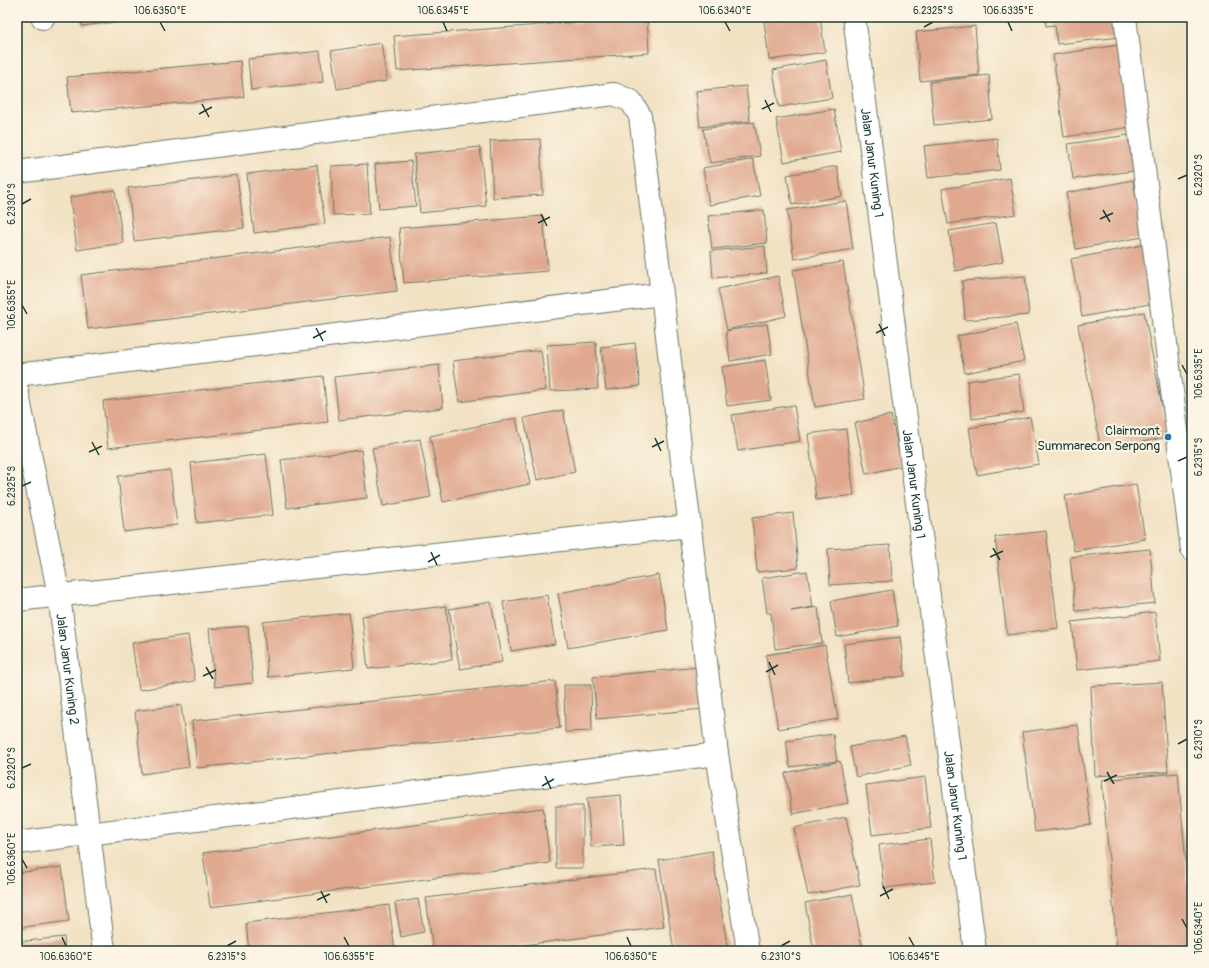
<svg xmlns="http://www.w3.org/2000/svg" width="1209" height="968" font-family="Pangolin,sans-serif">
  <rect width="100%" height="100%" fill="#fcf5e5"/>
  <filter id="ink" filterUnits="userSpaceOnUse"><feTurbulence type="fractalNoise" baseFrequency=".025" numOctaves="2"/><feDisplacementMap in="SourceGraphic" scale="8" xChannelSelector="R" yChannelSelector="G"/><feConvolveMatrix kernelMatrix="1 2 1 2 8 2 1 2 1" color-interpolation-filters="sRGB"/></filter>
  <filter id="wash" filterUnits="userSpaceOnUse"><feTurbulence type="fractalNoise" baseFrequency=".012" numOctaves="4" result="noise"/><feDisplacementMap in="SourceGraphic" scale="16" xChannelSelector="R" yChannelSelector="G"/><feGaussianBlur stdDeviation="0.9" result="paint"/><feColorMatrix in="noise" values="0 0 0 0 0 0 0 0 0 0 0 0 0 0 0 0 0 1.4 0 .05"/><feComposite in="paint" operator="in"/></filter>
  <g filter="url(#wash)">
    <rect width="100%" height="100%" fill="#f2e2c4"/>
    <g id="blocks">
      <g fill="#e0a88f">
        <polygon points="80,17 148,17 148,18 82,26"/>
        <polygon points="647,17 649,53 397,71 394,36"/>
        <polygon points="790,17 820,17 825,52 769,60 764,21"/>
        <polygon points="1045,17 1119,17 1121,37 1057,44 1055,25 1046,26"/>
        <polygon points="975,26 979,75 920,81 916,32"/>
        <polygon points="381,43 387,81 337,89 331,51"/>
        <polygon points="1119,45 1131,127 1064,137 1053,55"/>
        <polygon points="320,51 323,82 251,90 248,59"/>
        <polygon points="826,60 832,98 779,107 773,70"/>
        <polygon points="240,61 244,97 71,113 67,77"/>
        <polygon points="989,75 992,119 934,125 930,82"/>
        <polygon points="746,86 750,121 700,127 696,91"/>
        <polygon points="834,109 841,152 784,162 776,119"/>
        <polygon points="754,122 760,156 710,163 703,129"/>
        <polygon points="1128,135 1133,171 1073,179 1068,144"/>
        <polygon points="997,138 1000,170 928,178 924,146"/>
        <polygon points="540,139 543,195 493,198 490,141"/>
        <polygon points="480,147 486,206 420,213 414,154"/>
        <polygon points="753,159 760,196 709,205 703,168"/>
        <polygon points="411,161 416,206 379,209 375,164"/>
        <polygon points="367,164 370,214 333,215 331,166"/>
        <polygon points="317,165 325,224 254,233 247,174"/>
        <polygon points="837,166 842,196 792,205 787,175"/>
        <polygon points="237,175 244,228 134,241 128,188"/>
        <polygon points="1010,178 1016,214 948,224 942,189"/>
        <polygon points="1133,180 1143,237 1076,249 1066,193"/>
        <polygon points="115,190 123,243 77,250 70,197"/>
        <polygon points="846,201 853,249 794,259 787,210"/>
        <polygon points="764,210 767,243 712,249 708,216"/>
        <polygon points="543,216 548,271 404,283 399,228"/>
        <polygon points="996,223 1003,262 955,271 949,231"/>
        <polygon points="390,237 397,291 88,329 81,275"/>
        <polygon points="1143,245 1154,303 1082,317 1071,259"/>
        <polygon points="765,246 767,273 713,278 711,251"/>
        <polygon points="843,262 865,399 815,407 793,270"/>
        <polygon points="778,276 786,316 727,330 718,289"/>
        <polygon points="1025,276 1029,315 965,320 962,281"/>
        <polygon points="1144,312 1168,437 1101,450 1078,325"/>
        <polygon points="767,324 772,354 730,361 726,331"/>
        <polygon points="1016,324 1024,361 965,373 957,336"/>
        <polygon points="596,342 598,389 550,391 547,345"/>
        <polygon points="635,343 640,386 606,390 601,347"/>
        <polygon points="541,350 546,390 459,402 453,361"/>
        <polygon points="765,360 771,400 727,406 722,367"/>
        <polygon points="439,365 443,408 339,420 334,377"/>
        <polygon points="1019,374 1024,412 972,419 967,381"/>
        <polygon points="323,376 328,422 108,448 103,401"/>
        <polygon points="794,405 800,441 738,451 732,415"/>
        <polygon points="563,410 575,472 537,480 524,418"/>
        <polygon points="891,415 902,466 866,474 855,423"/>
        <polygon points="1030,417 1039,464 977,475 969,428"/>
        <polygon points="516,418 530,484 443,502 430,436"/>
        <polygon points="846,429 854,495 816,500 808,434"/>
        <polygon points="420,439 431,497 383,506 372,448"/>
        <polygon points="361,450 367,498 287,508 281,460"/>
        <polygon points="266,454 273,515 197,523 191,463"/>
        <polygon points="170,470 177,525 124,532 118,476"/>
        <polygon points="1136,484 1145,539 1074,551 1065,496"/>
        <polygon points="793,513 798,568 757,572 752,518"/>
        <polygon points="1046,531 1058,628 1007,635 995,537"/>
        <polygon points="890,545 892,581 830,585 828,549"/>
        <polygon points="1150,549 1155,603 1076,611 1070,557"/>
        <polygon points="807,571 813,607 791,611 818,607 822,643 775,649 771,613 767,613 762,578"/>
        <polygon points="659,575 668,630 568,648 558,593"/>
        <polygon points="892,590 898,626 837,637 831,601"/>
        <polygon points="547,595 555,644 511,651 503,602"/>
        <polygon points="491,602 502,662 460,669 449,609"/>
        <polygon points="446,606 452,660 368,669 362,616"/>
        <polygon points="1155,612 1160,661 1077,670 1072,622"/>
        <polygon points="349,613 354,668 268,677 263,622"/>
        <polygon points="248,626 253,683 215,687 209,629"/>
        <polygon points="188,635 195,681 139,690 132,643"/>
        <polygon points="900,637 905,676 848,683 844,644"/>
        <polygon points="825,645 838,719 778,729 766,655"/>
        <polygon points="699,667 703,709 597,719 593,677"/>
        <polygon points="555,681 560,728 197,768 192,721"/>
        <polygon points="1162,682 1168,772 1095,776 1091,686"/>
        <polygon points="564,685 591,685 592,731 565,732"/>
        <polygon points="181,705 189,767 142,774 135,711"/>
        <polygon points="1078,725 1091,825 1035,832 1022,732"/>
        <polygon points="833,734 837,761 790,767 786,741"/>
        <polygon points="905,736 911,765 856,777 850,747"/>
        <polygon points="840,761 848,803 793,814 785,773"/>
        <polygon points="1178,773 1192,932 1192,951 1117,951 1102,780"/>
        <polygon points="925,777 931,828 872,835 866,785"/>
        <polygon points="621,795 624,845 591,847 587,798"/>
        <rect x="556" y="806" width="27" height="62"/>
        <polygon points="543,808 550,863 210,907 203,853"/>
        <polygon points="846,817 860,885 808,895 794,828"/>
        <polygon points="930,839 935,882 884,888 879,845"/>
        <polygon points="712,851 728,951 674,951 659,860"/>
        <polygon points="62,867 69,921 17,928 17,873"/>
        <polygon points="656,869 664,927 477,951 433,951 426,898"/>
        <polygon points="852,894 863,951 814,951 805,903"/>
        <polygon points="418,899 424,932 401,937 395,903"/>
        <polygon points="389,905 395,951 249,951 246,923"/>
        <polygon points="64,937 65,951 17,951 17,942"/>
      </g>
    </g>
  </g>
  <g filter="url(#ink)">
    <use href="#blocks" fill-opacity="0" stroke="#697766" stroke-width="1"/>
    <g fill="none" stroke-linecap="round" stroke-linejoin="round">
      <g stroke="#697766" stroke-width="24">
        <g id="minor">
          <polyline points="42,17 43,18"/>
          <path id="s1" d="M854,17L975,951"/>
          <polyline points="1125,17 1192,550"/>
          <polyline points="17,172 614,94 631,101 640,116 662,294 717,754 748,951"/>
          <polyline points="17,375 662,294"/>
          <path id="s2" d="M17,390L59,595L104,951"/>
          <polyline points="17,600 689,526"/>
          <polyline points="17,843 717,754"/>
        </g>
      </g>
      <use href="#minor" stroke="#fff" stroke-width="22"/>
    </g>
  </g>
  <path fill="none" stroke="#1f3d34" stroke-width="1.5" d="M160,22L165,31M443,22L447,31M725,22L730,31M1008,22L1012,31M924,27L933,22M765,100L771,112M202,104L209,117M762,109L774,103M199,114L212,107M1178,179L1187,175M22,204L31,199M1103,210L1110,222M541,214L547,226M1100,219L1113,213M538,223L550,217M22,305L27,314M879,324L885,336M316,328L323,341M876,333L888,327M313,338L326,331M1182,365L1187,374M655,438L661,451M92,442L99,455M652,447L664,441M89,452L102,446M1178,461L1187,457M22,486L31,482M993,548L1000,560M431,552L437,565M990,557L1003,551M428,562L440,555M769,662L775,675M206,667L213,679M766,672L778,665M203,676L216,670M1178,744L1187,739M22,768L31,764M1107,772L1114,784M545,776L551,789M1104,781L1117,775M542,786L554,779M22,859L27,868M883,886L889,899M321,891L327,903M880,896L893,889M317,900L330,894M1182,919L1187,928M62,937L66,946M344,937L349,946M627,937L631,946M909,937L914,946M227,946L236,941M781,946L790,941"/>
  <circle fill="#1f6fb2" stroke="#fcf5e5" stroke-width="1.5" cx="1168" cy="437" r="4"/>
  <g text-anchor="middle" stroke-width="4" stroke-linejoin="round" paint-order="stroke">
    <g font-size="13" fill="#1f3d34" stroke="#fcf5e5">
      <text dy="5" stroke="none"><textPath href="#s1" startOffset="147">Jalan Janur Kuning 1</textPath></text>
      <text dy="5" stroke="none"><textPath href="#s1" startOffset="471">Jalan Janur Kuning 1</textPath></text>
      <text dy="5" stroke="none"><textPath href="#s2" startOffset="284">Jalan Janur Kuning 2</textPath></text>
      <text dy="5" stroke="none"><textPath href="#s1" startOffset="795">Jalan Janur Kuning 1</textPath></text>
    </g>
    <g font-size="13" fill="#1f3d34" stroke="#fcf5e5" text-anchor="end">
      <text x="1160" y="435">Clairmont<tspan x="1160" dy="15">Summarecon Serpong</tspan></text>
    </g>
  </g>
  <rect width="1209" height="968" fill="none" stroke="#fcf5e5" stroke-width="44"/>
  <rect x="22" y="22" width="1165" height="924" fill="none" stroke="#1f3d34" stroke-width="1.5"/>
  <g font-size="10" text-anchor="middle" fill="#1f3d34">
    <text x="160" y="14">106.6350°E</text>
    <text x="443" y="14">106.6345°E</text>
    <text x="725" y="14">106.6340°E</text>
    <text x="933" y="14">6.2325°S</text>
    <text x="1008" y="14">106.6335°E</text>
    <text transform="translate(1198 175) rotate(-90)" y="4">6.2320°S</text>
    <text transform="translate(11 204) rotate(-90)" y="4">6.2330°S</text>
    <text transform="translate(11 305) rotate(-90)" y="4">106.6355°E</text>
    <text transform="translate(1198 374) rotate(-90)" y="4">106.6335°E</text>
    <text transform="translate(1198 457) rotate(-90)" y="4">6.2315°S</text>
    <text transform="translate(11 486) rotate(-90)" y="4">6.2325°S</text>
    <text transform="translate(1198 739) rotate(-90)" y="4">6.2310°S</text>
    <text transform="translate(11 768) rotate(-90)" y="4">6.2320°S</text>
    <text transform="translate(11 859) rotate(-90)" y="4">106.6360°E</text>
    <text transform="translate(1198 928) rotate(-90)" y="4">106.6340°E</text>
    <text x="66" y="960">106.6360°E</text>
    <text x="227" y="960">6.2315°S</text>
    <text x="349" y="960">106.6355°E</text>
    <text x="631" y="960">106.6350°E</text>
    <text x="781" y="960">6.2310°S</text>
    <text x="914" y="960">106.6345°E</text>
  </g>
</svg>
